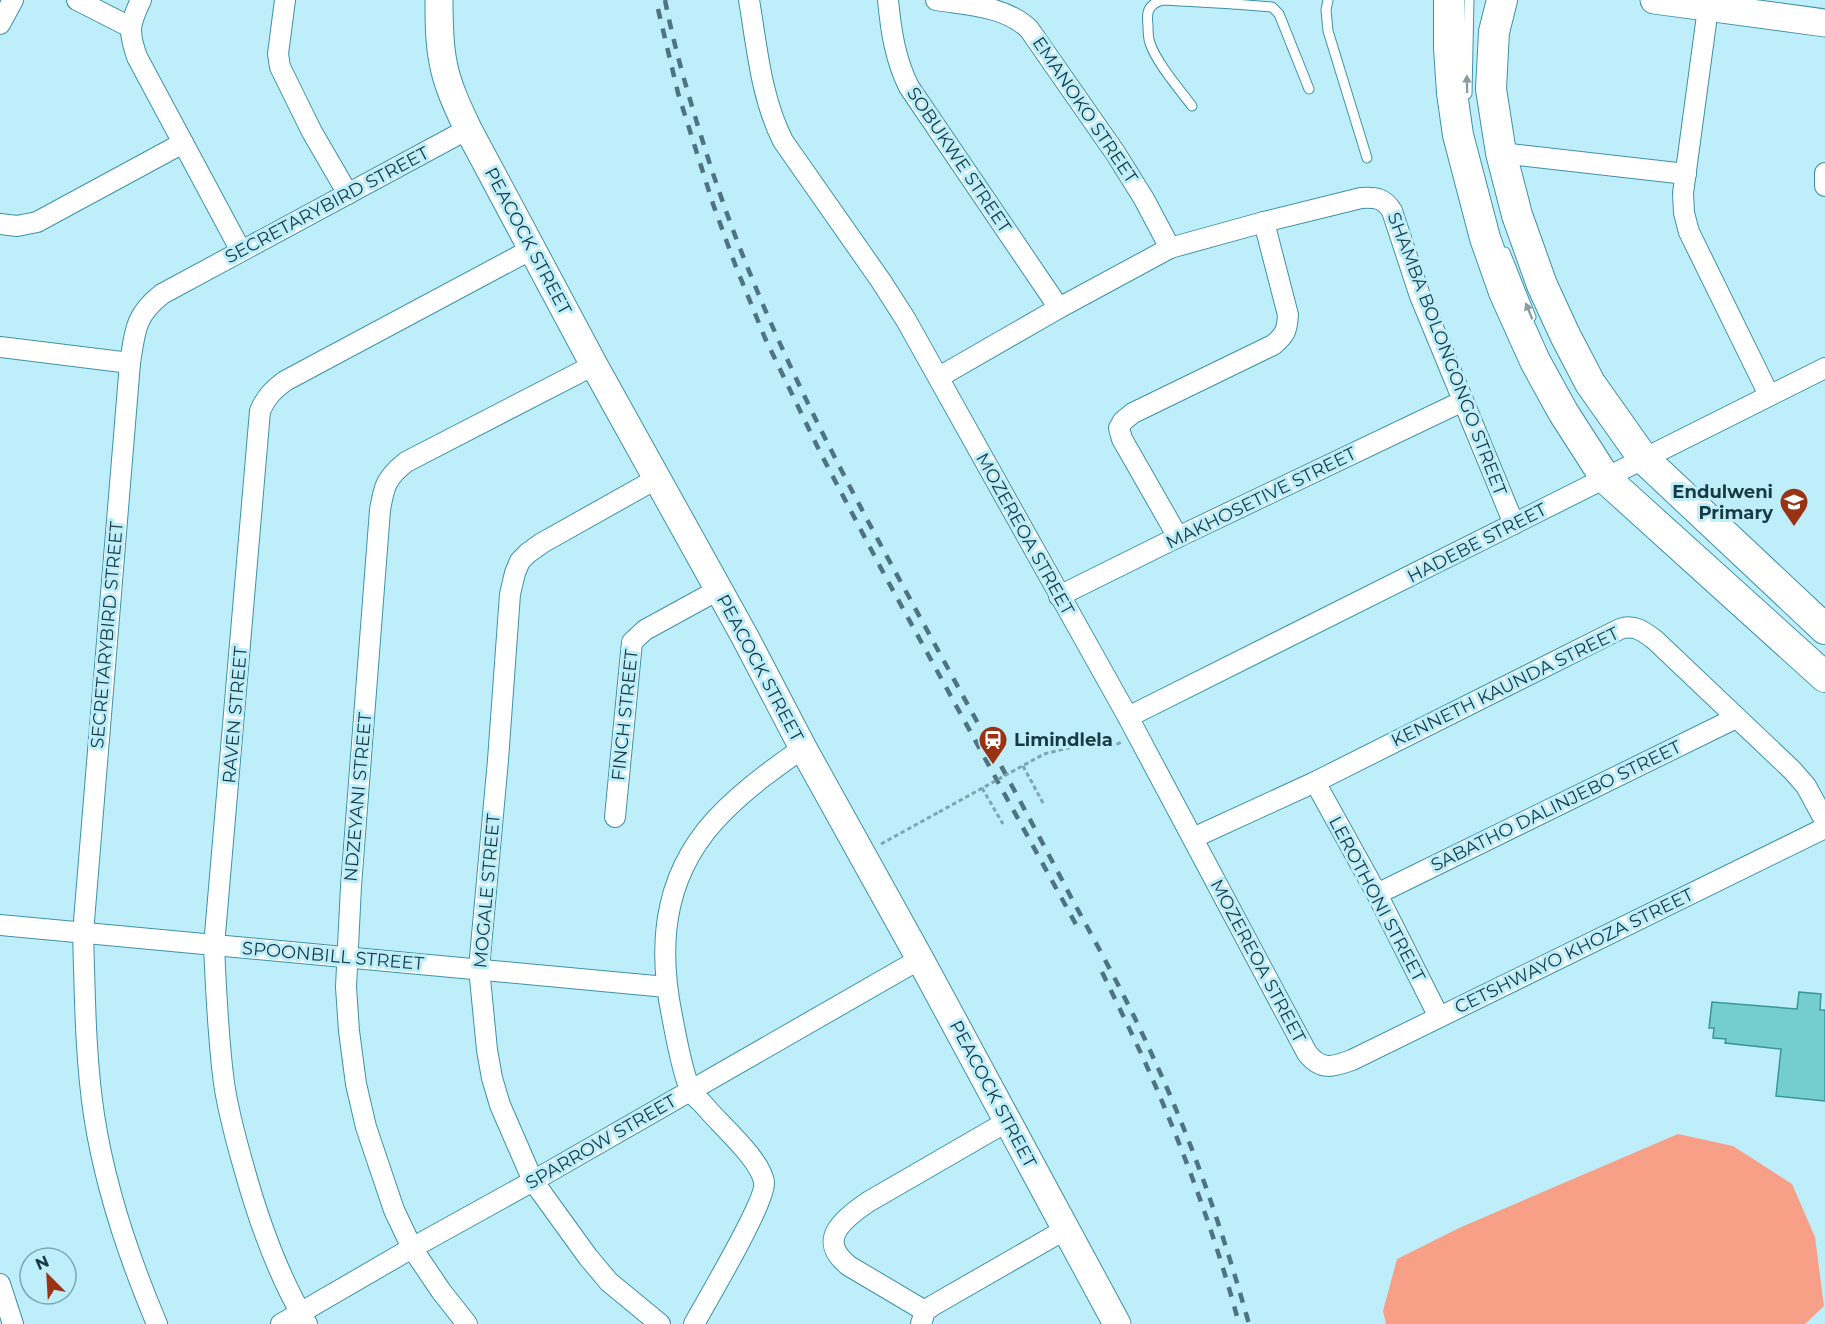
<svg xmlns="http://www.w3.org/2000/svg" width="1825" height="1324" font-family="Montserrat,sans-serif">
  <rect width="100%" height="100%" fill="#bfeefb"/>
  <polygon fill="#f7a087" points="1678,1134 1733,1146 1792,1184 1815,1237 1824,1306 1805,1324 1386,1324 1383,1311 1397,1259 1459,1228"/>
  <polygon fill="#74cecf" stroke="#399697" stroke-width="1.5" points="1799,992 1821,994 1820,1010 1825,1010 1825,1101 1776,1096 1781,1049 1725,1043 1726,1039 1713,1038 1714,1028 1709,1028 1712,1002 1797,1009"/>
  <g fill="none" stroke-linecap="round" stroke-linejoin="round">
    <g stroke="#3e92a7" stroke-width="11">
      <g id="lane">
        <polyline points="1234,0 1234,4 1272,7 1279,14 1309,89"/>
        <polyline points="1328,0 1326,10 1328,31 1367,158"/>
        <polyline points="1467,94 1469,0"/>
        <path d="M1192,106C1180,90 1156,62 1150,43C1148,38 1148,30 1148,25C1146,11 1149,4 1163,0L1234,4"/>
        <polyline points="1505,252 1531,317"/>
      </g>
    </g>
    <g stroke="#3e92a7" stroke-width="22">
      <g id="street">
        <polyline points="77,0 130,27"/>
        <path d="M141,0C129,25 128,31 137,57L241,251"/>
        <polyline points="285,0 278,54 280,67 312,132 348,194"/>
        <path d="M749,0C757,47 761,98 783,141L881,281L906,320L1128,717L1307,1053C1321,1071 1333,1067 1352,1060L1825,828"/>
        <path d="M888,0C891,31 895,59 909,87L1059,308"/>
        <path d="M936,0C968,5 1005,6 1029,29L1116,154L1144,199L1170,248"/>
        <polyline points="1708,8 1683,193 1684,213 1689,232 1769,395"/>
        <polyline points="0,24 13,0"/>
        <polyline points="1501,153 1686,174"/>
        <polyline points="1825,173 1825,186"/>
        <polyline points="0,224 17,226 37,222 183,143"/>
        <polyline points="0,347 130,363"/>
        <path d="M939,377L1059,308L1170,248L1264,222L1361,198C1376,197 1384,198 1392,211L1420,296L1514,524"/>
        <polyline points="656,479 542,543 528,553 520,561 515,573 510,594 498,760 479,968 487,1050 492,1078 500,1105 533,1181 588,1257 609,1282 660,1324"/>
        <path d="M1178,537L1122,439L1119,428L1123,421L1133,413L1273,345C1285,335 1287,331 1288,315L1264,222"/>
        <polyline points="1059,596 1178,537 1463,401"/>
        <polyline points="1128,717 1825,368"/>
        <polyline points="1315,782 1377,894 1439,1017"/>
        <polyline points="615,817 632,642 645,630 718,590"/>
        <path d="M1193,838L1315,782L1620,629C1634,624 1643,631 1655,640L1792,770L1806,786L1825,821"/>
        <polyline points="1377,894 1736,718"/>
        <path d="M0,925C222,947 444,965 666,987"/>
        <polyline points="0,1284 13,1324"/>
        <path d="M925,1311L849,1266C816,1240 843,1219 868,1202L1008,1121"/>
        <path d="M157,1324C129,1258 105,1187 94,1115C85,1055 85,994 83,933L130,363C135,331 135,315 162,294L468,129"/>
        <polyline points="281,1324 412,1248 533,1181 920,959"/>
        <path d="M307,1324C278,1276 259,1222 244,1168C236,1140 228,1111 224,1083C218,1038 216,992 214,946L260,411C266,397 273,390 285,381L532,249"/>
        <path d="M467,1324L441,1291L412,1248L394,1210L366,1127L356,1084L349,1031L346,987L351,886L380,510C384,486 386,478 406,462L594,365"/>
        <path d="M694,1324C706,1302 767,1200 764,1182C760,1158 719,1124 703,1104C699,1100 694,1096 691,1091C682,1073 676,1036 672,1016C656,938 666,867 725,810C749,786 776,767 803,748"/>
        <polyline points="921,1324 925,1311 932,1306 1066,1229"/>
      </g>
    </g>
    <g stroke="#3e92a7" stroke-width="29">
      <g id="secondary">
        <path d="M439,0C439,21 439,42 443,62C447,85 458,108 468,129L594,365L745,637L803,748L920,959L1117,1324"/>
        <polyline points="1654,0 1825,23"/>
      </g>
    </g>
    <g stroke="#3e92a7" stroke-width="32">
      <g id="primary">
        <polyline points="1449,0 1449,48 1452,93 1458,135 1485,238 1504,292 1535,361 1563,412 1606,479 1825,677"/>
        <polyline points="1502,0 1494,32 1491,89 1501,153 1517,215 1542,285 1565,335 1590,383 1643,458 1825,629"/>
      </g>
    </g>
    <g stroke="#7ca6b2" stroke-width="3" stroke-dasharray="4.5 3" stroke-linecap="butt">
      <polyline points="1044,754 1092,742 1114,746 1123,741"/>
      <polyline points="1023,766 1043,803"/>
      <polyline points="982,788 1003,824"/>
      <polyline points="881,844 939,812"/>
    </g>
    <use href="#lane" stroke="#fff" stroke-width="9"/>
    <use href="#street" stroke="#fff" stroke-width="20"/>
    <use href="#secondary" stroke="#fff" stroke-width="27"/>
    <use href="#primary" stroke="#fff" stroke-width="30"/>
    <g stroke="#4e757f" stroke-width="4.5" stroke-dasharray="10 10" stroke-linecap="butt">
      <path d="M665,0C675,52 691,104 707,155C755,306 827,447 903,586C960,691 1018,795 1073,901C1101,952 1129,1003 1153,1057C1193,1143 1223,1232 1249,1324"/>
      <polyline points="658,9 678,93 713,204 736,267 765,338 821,454 884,574 1079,930"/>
      <path d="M1102,972C1121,1012 1141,1051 1158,1092C1190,1167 1218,1245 1239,1324"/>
    </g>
    <polyline stroke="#7ca6b2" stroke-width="3" stroke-dasharray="4.5 3" stroke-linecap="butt" points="939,812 1044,754"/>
  </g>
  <defs><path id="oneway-solid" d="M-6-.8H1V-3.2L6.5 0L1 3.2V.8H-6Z" transform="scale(1.5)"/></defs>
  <g fill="#8b9ca1">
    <use href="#oneway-solid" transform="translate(1467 84) rotate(-91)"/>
    <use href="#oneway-solid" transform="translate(1529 311) rotate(-112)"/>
  </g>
  <defs>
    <g id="school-pin" transform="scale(1.5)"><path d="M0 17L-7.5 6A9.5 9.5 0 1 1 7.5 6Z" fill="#9a3313" stroke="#bfeefb"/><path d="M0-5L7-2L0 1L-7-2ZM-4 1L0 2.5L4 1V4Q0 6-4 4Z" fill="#fff"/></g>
    <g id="station-pin" transform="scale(1.5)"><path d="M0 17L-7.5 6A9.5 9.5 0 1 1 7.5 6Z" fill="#9a3313" stroke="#bfeefb"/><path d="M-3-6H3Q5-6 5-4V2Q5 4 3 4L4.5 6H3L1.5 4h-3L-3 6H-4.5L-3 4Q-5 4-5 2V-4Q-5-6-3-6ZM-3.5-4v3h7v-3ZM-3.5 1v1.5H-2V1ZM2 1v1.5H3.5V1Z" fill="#fff"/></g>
  </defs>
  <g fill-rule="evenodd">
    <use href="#school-pin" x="1794" y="502"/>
    <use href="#station-pin" x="993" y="740"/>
  </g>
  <g text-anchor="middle" stroke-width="6" stroke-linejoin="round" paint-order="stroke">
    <g font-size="18" fill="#173a43" stroke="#bfeefb">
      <text transform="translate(1085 110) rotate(56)" y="6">EMANOKO STREET</text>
      <text transform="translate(959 160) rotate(56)" y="6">SOBUKWE STREET</text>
      <text transform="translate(327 205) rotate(-28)" y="6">SECRETARYBIRD STREET</text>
      <text transform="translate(528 241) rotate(62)" y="6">PEACOCK STREET</text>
      <text transform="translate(1447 354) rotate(69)" y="6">SHAMBA BOLONGONGO STREET</text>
      <text transform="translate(1261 498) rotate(-26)" y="6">MAKHOSETIVE STREET</text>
      <text transform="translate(1025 534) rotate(61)" y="6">MOZEREOA STREET</text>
      <text transform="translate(1477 543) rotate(-27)" y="6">HADEBE STREET</text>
      <text transform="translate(107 635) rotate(-85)" y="6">SECRETARYBIRD STREET</text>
      <text transform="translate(760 668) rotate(62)" y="6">PEACOCK STREET</text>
      <text transform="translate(1505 687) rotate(-26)" y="6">KENNETH KAUNDA STREET</text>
      <text transform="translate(235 715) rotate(-85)" y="6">RAVEN STREET</text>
      <text transform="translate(625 715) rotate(-84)" y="6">FINCH STREET</text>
      <text transform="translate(358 797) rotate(-85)" y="6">NDZEYANI STREET</text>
      <text transform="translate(1556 806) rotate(-26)" y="6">SABATHO DALINJEBO STREET</text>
      <text transform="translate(487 891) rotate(-85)" y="6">MOGALE STREET</text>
      <text transform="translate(1377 899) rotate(62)" y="6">LEROTHONI STREET</text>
      <text transform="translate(1574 951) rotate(-26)" y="6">CETSHWAYO KHOZA STREET</text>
      <text transform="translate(333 956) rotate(5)" y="6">SPOONBILL STREET</text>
      <text transform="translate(1258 961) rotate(62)" y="6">MOZEREOA STREET</text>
      <text transform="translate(993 1094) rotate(62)" y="6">PEACOCK STREET</text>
      <text transform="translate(601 1142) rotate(-30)" y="6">SPARROW STREET</text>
    </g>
    <g font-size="18" font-weight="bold" fill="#173a43" stroke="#bfeefb" text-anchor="end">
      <text x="1773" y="498">Endulweni<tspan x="1773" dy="21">Primary</tspan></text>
      <text x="1014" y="746" text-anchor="start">Limindlela</text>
    </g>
  </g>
  <g transform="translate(48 1276) rotate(336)"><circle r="28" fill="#bfeefb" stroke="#7ca6b1" stroke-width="1.5"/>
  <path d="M0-4.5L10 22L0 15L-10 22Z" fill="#9a3313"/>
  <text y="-9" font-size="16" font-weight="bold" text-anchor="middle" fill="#173a43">N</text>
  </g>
</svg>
